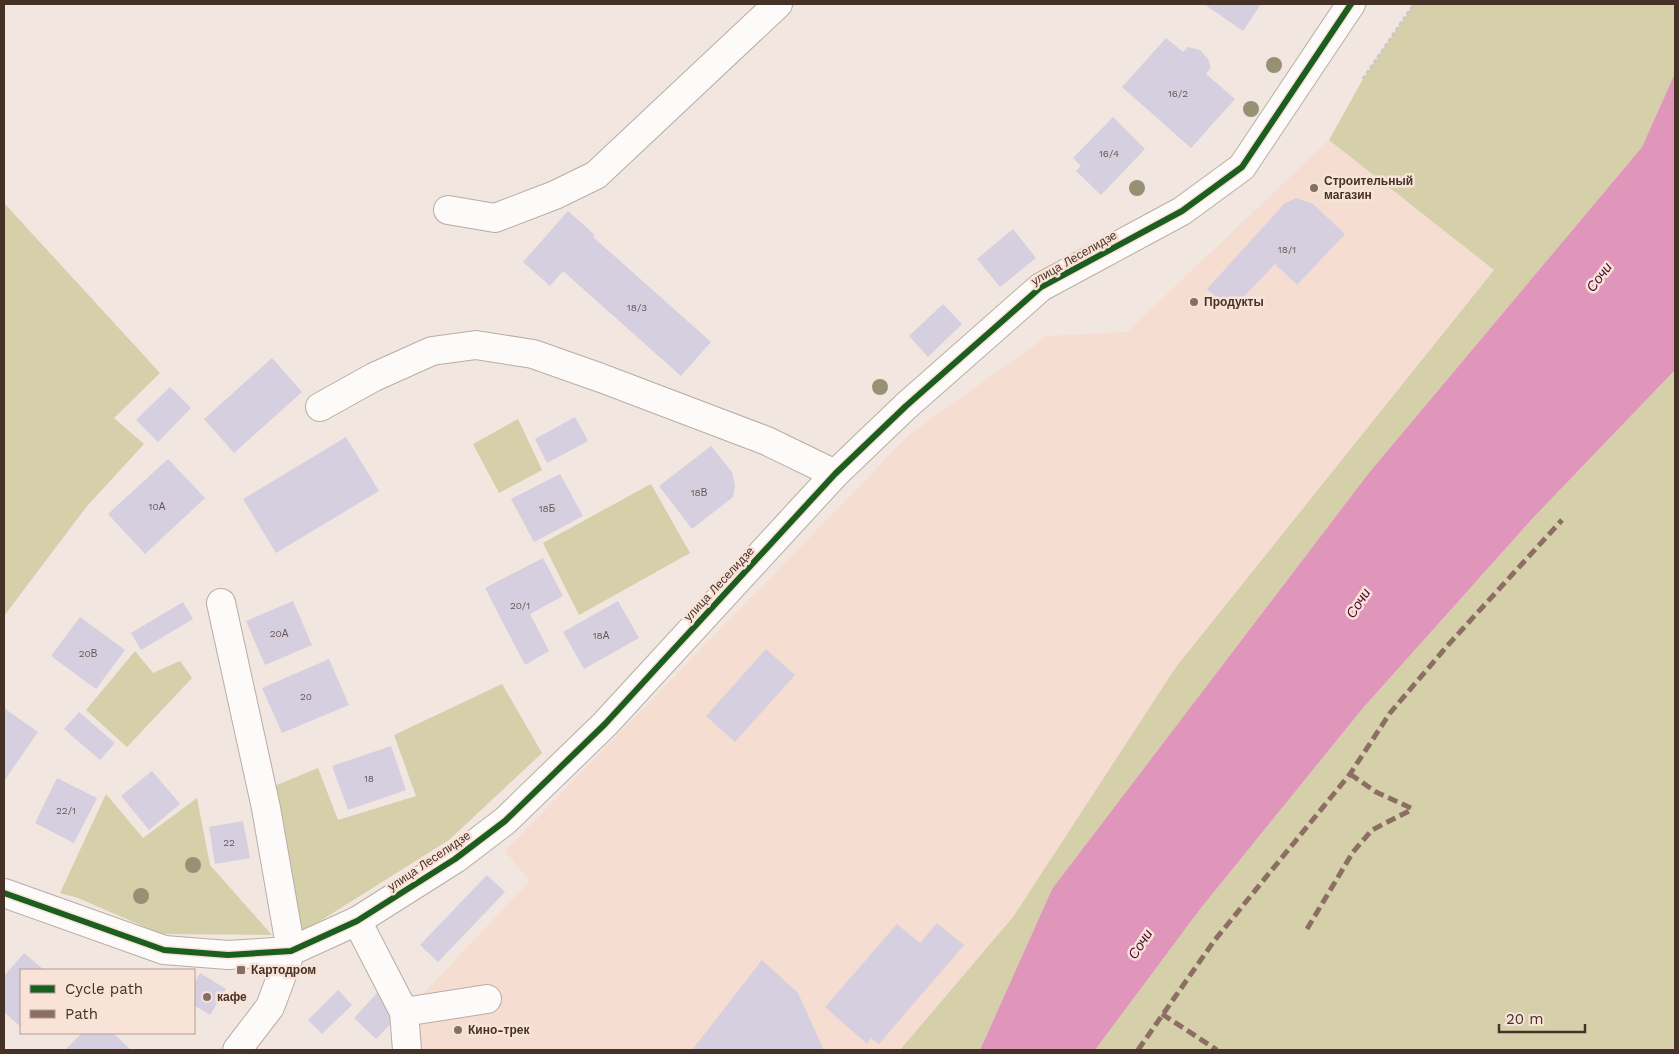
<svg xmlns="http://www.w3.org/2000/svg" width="1679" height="1054" font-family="'Work Sans',sans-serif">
  <rect width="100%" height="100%" fill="#f1e6e0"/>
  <polygon fill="#f6ddd1" points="1329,140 1494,270 1176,667 1013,917 900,1050 396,1050 419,998 530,881 505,851 910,434 1047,336 1127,332"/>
  <g fill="#d5cfaa">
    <polygon points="1414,4 1675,4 1675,73 1642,147 1368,474 1052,889 980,1050 900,1050 1013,917 1176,667 1494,270 1329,140 1363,79"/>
    <polygon points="4,203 160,373 114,418 144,444 87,506 4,616"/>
    <polygon points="1675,370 1675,1050 1095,1050 1201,908 1363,708 1532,519"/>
    <polygon points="518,419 542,470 499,493 473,444"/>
    <polygon points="651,484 690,553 579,615 543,543"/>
    <polygon points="135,651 153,673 180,661 192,678 127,747 86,710"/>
    <polygon points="502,684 542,753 449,840 301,933 272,787 318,768 338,820 416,796 394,735"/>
    <polygon points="106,794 143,838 197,798 210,865 272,935 161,934 78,898 60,893"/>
  </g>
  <polygon fill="#e096ba" points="1675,73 1675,370 1532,519 1363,708 1201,908 1095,1050 980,1050 1052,889 1368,474 1642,147"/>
  <g fill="#d6cfdf">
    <polygon points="1204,4 1261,4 1243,31"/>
    <polygon points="1166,38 1183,52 1188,47 1200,50 1208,59 1211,68 1206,74 1235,99 1191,148 1122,87"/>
    <polygon points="1113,117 1145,149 1101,195 1076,171 1081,166 1073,158"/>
    <polygon points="1296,198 1313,204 1345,234 1297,285 1275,264 1230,311 1207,289 1284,204"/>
    <polygon points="568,211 595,235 593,237 711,342 681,376 563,271 550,286 523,262"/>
    <polygon points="1013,229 1036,258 1000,287 977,259"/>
    <polygon points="943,304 962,324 928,357 909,336"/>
    <polygon points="272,358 302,392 234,453 204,419"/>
    <polygon points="170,387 191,408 158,442 136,420"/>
    <polygon points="575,417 588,441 547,463 535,439"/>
    <polygon points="346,437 379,491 276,553 243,499"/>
    <polygon points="711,446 732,472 735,486 733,497 692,529 659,486"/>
    <polygon points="168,459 205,498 145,554 108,514"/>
    <polygon points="560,474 583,516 534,542 511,499"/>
    <polygon points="543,558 563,596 530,614 549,651 525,665 485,588"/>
    <polygon points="293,601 312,645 265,665 246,621"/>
    <polygon points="618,601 639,638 584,669 563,632"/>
    <polygon points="183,602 193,619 141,650 131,633"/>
    <polygon points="80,617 125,650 96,689 51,656"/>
    <polygon points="766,649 795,675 735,742 706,716"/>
    <polygon points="329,659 349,705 282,733 262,688"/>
    <polygon points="4,708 38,732 4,781"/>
    <polygon points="79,712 115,743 100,760 64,729"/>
    <polygon points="391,746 406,790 348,810 332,766"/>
    <polygon points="152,771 180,804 149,830 121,796"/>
    <polygon points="57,778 97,798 74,843 35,823"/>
    <polygon points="243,821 250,858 215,864 209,827"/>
    <polygon points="487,875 505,892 438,962 420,945"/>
    <polygon points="937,923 964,945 879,1044 871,1038 867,1044 825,1007 897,924 920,943"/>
    <polygon points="24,953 44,970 21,970 21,1027 4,1012 4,976"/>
    <polygon points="762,960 798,993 823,1048 822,1050 692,1050"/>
    <polygon points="200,973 226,989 210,1015 194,1005 194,984"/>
    <polygon points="338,990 352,1005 322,1034 308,1020"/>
    <polygon points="378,992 400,1014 376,1039 354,1018"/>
    <polygon points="82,1033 113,1033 131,1050 65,1050"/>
  </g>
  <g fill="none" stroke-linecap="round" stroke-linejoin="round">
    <g stroke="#baaca4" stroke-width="30">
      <g id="minor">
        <polyline points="448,210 495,218 555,195 596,175 778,4"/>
        <polyline points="320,407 374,377 432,351 476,345 533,354 601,378 767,441 835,474"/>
        <polyline points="221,603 266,808 291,951 270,1007 237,1050"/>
        <polyline points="4,893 164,950 228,955 291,951 357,921 455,859 505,821 605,724 835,474 906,406 1041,287 1182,211 1242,167 1351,4"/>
        <polyline points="357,921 404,1012 407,1050"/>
        <polyline points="404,1012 487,999"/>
      </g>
    </g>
    <polyline stroke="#cec8c4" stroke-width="3" stroke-dasharray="4 2.5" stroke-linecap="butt" points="1363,79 1414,4"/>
    <use href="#minor" stroke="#fdfbfa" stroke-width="28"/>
    <g stroke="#8d6e63" stroke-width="5" stroke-dasharray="10 5" stroke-linecap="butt">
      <polyline points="1350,774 1376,792 1413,809"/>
      <polyline points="1307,929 1353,852 1372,830 1413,809"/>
      <polyline points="1162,1014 1217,1050"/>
      <polyline points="1138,1050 1214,941 1350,774 1390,713 1448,645 1562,520"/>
    </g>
    <g stroke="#f9e3d8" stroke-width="9">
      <polyline id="cycleway" points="4,893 164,950 228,955 291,951 357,921 455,859 505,821 605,724 835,474 906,406 1041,287 1182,211 1242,167 1351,4"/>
    </g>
    <use href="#cycleway" stroke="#1b5e20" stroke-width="6"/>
  </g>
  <g fill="#969074">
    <circle cx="1274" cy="65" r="8"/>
    <circle cx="1251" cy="109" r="8"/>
    <circle cx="1137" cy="188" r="8"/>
    <circle cx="880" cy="387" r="8"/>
    <circle cx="193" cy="865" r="8"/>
    <circle cx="141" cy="896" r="8"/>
  </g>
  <g fill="#827068" stroke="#f9e3d8" stroke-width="2">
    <circle cx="1314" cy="188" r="5"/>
    <circle cx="1194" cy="302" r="5"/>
    <rect x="236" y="965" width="10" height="10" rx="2.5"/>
    <circle cx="207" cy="997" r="5"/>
    <circle cx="458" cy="1030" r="5"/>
  </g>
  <g text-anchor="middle" stroke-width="5" stroke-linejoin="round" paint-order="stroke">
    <g font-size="10" fill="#6a5855">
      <text x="1178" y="97">16/2</text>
      <text x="1109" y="157">16/4</text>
      <text x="1287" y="253">18/1</text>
      <text x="637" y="311">18/3</text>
      <text x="699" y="496">18В</text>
      <text x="157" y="510">10А</text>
      <text x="547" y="512">18Б</text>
      <text x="520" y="609">20/1</text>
      <text x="279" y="637">20А</text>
      <text x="601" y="639">18А</text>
      <text x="88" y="657">20В</text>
      <text x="306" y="700">20</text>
      <text x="369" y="782">18</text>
      <text x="66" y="814">22/1</text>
      <text x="229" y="846">22</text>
    </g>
    <g font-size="12" font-weight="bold" fill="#463127" stroke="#f9e3d8" text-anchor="start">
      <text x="1324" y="185">Строительный<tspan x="1324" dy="14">магазин</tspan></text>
      <text x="1204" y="306">Продукты</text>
      <text x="251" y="974">Картодром</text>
      <text x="217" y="1001">кафе</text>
      <text x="468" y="1034">Кино-трек</text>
    </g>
    <g font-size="12" fill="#463127" stroke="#f9e3d8">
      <text transform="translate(1074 258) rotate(-30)" y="4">улица Леселидзе</text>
      <text transform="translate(719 584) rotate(-47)" y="4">улица Леселидзе</text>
      <text transform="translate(429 861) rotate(-34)" y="4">улица Леселидзе</text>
    </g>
    <g font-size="14" font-style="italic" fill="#4a0b32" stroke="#f9e3d8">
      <text transform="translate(1599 277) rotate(-53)" y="5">Сочи</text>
      <text transform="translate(1358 603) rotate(-57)" y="5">Сочи</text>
      <text transform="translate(1140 944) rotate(-57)" y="5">Сочи</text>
    </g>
  </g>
  <rect width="1679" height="1054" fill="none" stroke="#463127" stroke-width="10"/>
  <rect x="20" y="969" width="175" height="65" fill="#f9e3d8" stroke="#b19c91"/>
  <rect x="30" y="985" width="25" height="8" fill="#1b5e20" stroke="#b19c91"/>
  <text x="65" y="994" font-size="15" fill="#463127">Cycle path</text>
  <rect x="30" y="1010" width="25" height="8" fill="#8d6e63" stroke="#b19c91"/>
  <text x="65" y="1019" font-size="15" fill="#463127">Path</text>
  <path d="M1499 1024v8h86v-8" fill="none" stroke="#463127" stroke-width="2.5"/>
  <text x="1506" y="1024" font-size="15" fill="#463127" stroke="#f9e3d8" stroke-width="4" paint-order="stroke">20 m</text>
</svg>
